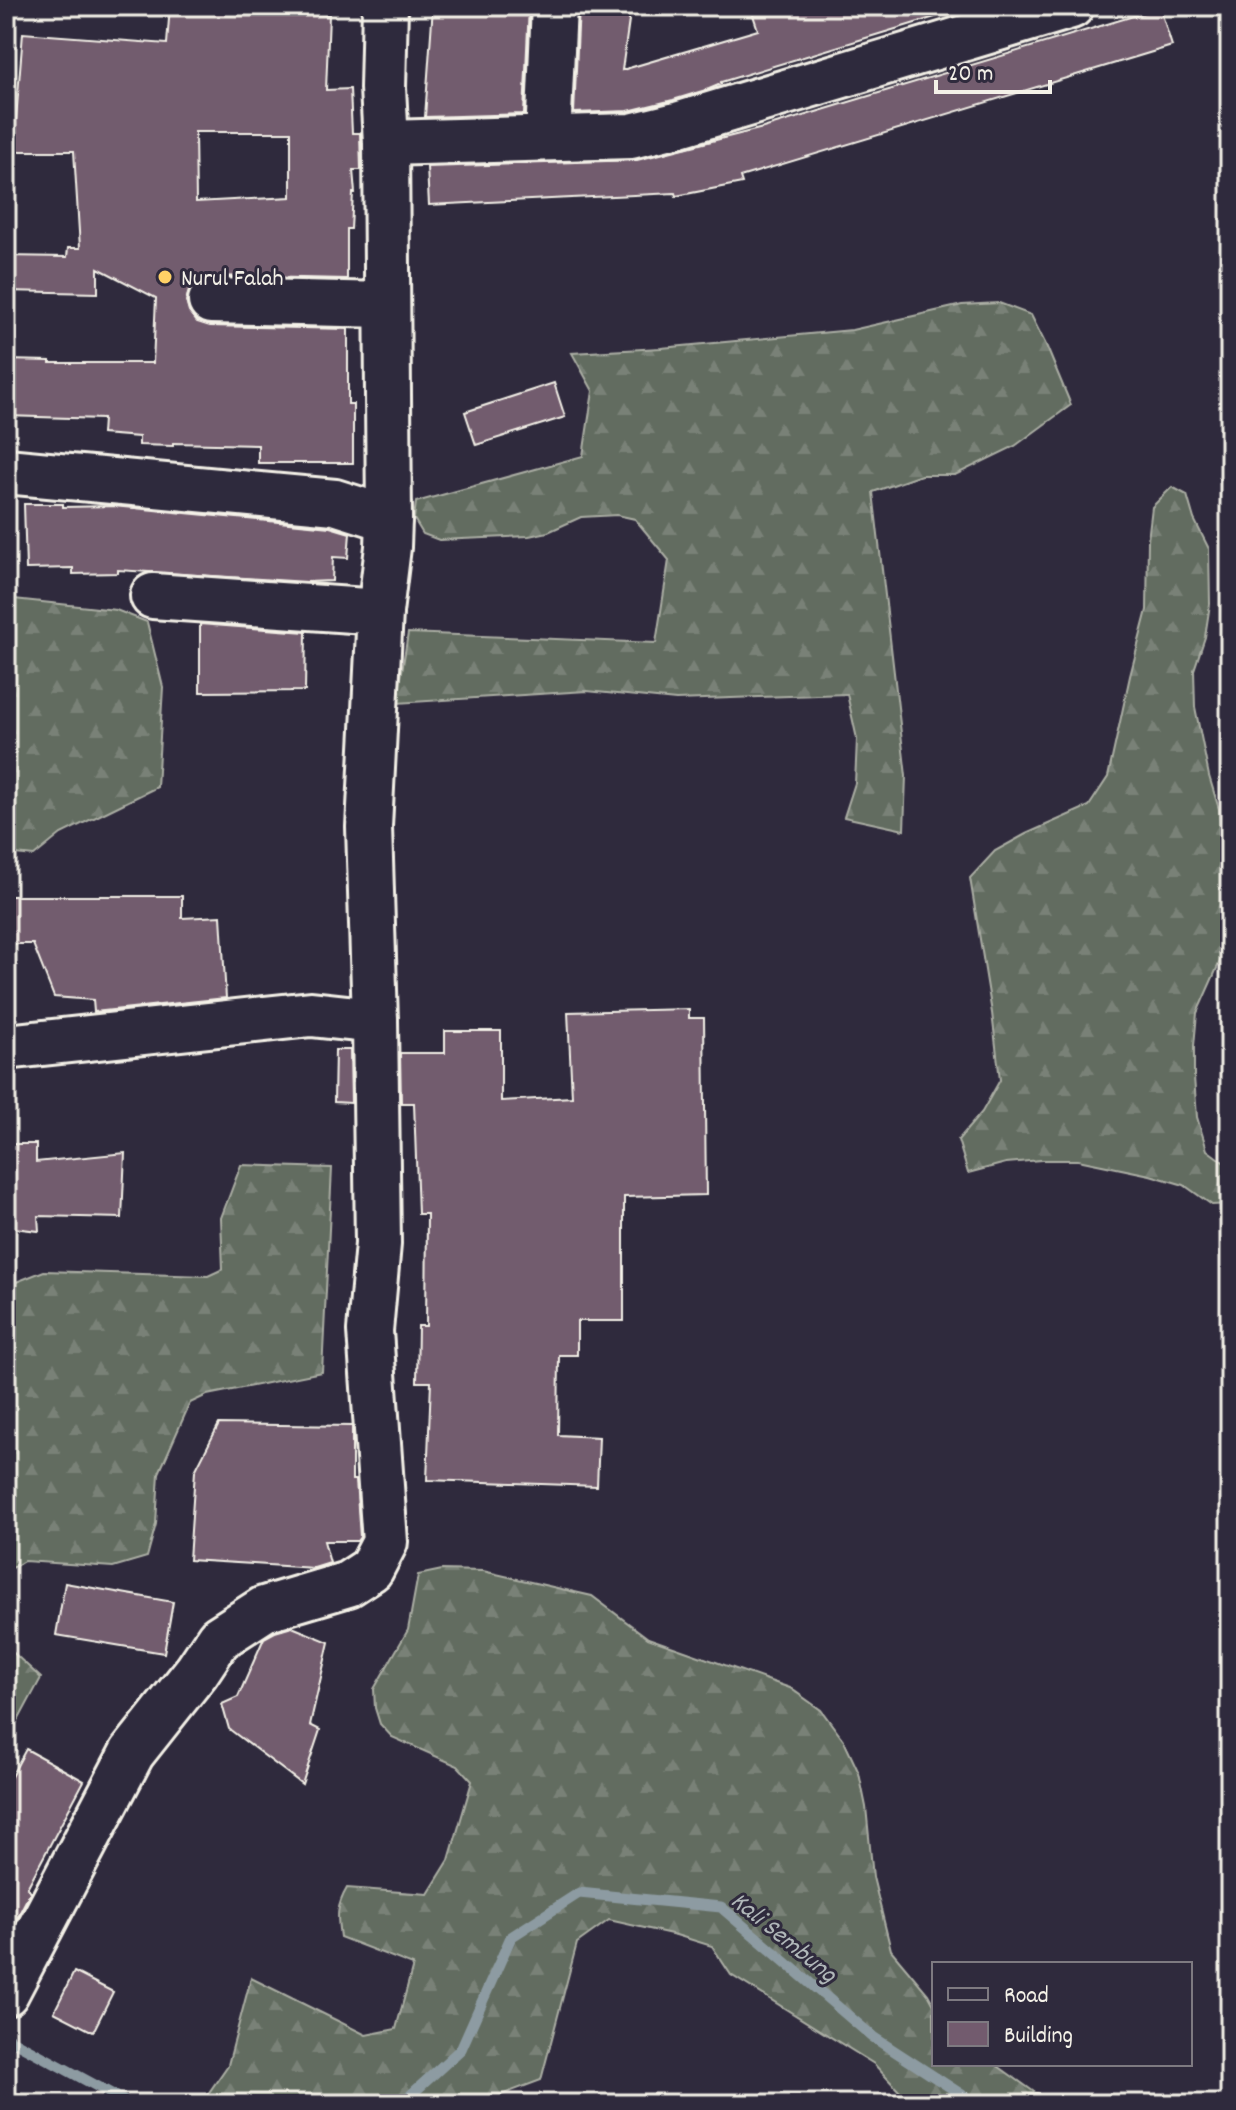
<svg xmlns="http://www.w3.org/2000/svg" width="1236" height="2110" font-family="Dekko,sans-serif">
  <defs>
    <pattern id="forest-firs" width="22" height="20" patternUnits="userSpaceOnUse" patternTransform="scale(2)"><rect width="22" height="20" fill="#626c60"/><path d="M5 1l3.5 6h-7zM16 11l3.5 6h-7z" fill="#798177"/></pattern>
  </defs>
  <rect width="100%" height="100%" fill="#2f2a3d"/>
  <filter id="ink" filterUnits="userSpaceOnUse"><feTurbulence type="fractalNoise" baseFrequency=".0125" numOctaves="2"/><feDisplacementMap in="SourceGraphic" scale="16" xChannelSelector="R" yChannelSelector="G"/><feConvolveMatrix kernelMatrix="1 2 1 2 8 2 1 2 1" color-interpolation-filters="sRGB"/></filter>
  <g filter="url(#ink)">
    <g fill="url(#forest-firs)" stroke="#abaea4" stroke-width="2">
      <polygon points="999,303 1031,315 1046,345 1071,405 1015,446 955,475 921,475 873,492 906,776 904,830 844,817 855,783 857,739 847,694 676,700 587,691 397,703 408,633 656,643 669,560 635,519 617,515 581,517 548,532 529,536 439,540 423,534 414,519 416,502 583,456 593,391 572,353 661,348 852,330 962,305"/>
      <polygon points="1172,487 1187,495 1194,519 1209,549 1210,604 1205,637 1194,670 1195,707 1209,776 1219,809 1226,948 1197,1013 1194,1046 1194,1077 1197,1117 1207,1150 1230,1167 1230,1204 1212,1205 1184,1185 1150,1175 1078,1160 1041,1160 1006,1163 968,1173 958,1140 982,1112 1000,1080 992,1013 970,878 995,851 1026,834 1089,806 1108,777 1130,676 1147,610 1148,540 1152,507"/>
      <polygon points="14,599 116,610 147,622 163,687 157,787 61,834 34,856 6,853 6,604"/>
      <polygon points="241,1165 332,1168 322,1372 207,1395 190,1403 159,1473 156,1524 147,1557 113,1567 24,1561 9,1570 6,1586 6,1286 44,1271 208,1276 223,1269 221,1218"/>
      <path d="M442,1570L483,1571L592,1596L648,1638L790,1688L821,1710L844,1741L859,1773L866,1807L873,1877L891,1950L928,1994L934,2005V2064H995L1037,2094L1059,2104H911L874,2064L731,1975L712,1946L676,1935L609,1920L577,1943L541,2080L477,2104H201L228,2065L251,1978L366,2035L396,2029L413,1965L340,1937C337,1916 336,1907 347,1888L428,1894L449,1860L472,1781L458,1766L392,1737L380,1724L375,1708L374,1689L408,1630L418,1575Z"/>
      <polygon points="6,1646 41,1678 19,1719 6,1739"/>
    </g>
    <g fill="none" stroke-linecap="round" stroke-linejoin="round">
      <g stroke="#8d9ba2" stroke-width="11">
        <polyline points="6,2037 130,2104"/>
        <polyline points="401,2104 461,2049 511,1937 579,1893 721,1907 873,2037 976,2104"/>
      </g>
    </g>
    <g fill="#725b6e" stroke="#f4f1e8" stroke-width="2" fill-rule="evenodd">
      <path d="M170,6H207L206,9L329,15L326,90L350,89L352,133H360L361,170H353L355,193H353L351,229H347V279L211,276L200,279L190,287L186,301L189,312L197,322L210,326L348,329V404H353V463H258V445L173,443V446L139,445V437L102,434L103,419L6,416V360L50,361V363H153L156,298L98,268V293L6,291V256L67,257L68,248H80L74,151H10V119H16L23,33L167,44ZM195,132H291V197L196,202Z"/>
      <polygon points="433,6 529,6 524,114 425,117"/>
      <polygon points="579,6 631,6 622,70 758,30 750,6 944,6 945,14 721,82 721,84 709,89 673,100 628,111 574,113"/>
      <polygon points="1160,8 1172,46 740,177 742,183 676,196 675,193 429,205 427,167 637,160 763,128"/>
      <polygon points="554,383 565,417 476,445 465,412"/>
      <polygon points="24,504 63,504 63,507 113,506 330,527 350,533 348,558 333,557 332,581 307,582 118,570 118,573 73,574 73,568 26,569"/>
      <polygon points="200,624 306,632 305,691 200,692"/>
      <polygon points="7,896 182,896 182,918 221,916 226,998 94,1012 93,1000 54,997 33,944 11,944"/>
      <polygon points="689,1009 689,1018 704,1018 706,1195 624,1197 624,1321 577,1321 577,1355 559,1355 558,1435 599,1437 597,1486 427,1480 431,1382 417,1382 418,1326 426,1326 427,1214 418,1214 414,1103 401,1103 400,1053 445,1053 445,1031 501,1031 501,1101 572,1097 568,1012"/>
      <polygon points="335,1050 350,1050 351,1103 334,1102"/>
      <polygon points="6,1144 36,1144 36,1162 125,1153 122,1218 38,1216 39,1231 6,1227"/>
      <polygon points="219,1424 352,1426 352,1480 356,1480 360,1537 357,1541 324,1541 330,1563 314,1568 189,1560 195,1471"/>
      <polygon points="65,1583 173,1602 164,1653 56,1635"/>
      <polygon points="292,1627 329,1642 310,1725 320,1730 302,1784 229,1729 222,1704 238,1697 264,1638 275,1632"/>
      <polygon points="26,1749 84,1781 27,1888 31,1891 6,1939 6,1786"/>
      <polygon points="74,1972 113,1992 93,2032 54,2012"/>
    </g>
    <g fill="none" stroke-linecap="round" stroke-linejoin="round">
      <g stroke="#f4f1e8" stroke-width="50">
        <g id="minor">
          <polyline points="548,138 554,6"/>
          <polyline points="386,143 631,136 680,124 1071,6"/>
          <polyline points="211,301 387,305"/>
          <polyline points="6,471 335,502 389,519"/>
          <polyline points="153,596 380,612"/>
          <polyline points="6,1047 311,1014 375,1021"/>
        </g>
      </g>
      <g stroke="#f4f1e8" stroke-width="50">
        <polyline id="tertiary" points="6,1993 132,1753 197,1671 219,1638 264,1609 348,1584 371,1569 385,1542 370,1331 378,1244 375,1021 369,827 380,612 388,547 389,519 386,143 383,88 385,6"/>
      </g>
      <use href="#minor" stroke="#2f2a3d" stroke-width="44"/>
      <use href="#tertiary" stroke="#2f2a3d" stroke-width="44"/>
    </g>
  </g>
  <circle fill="#ffd166" stroke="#2f2a3d" stroke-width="3" cx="165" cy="277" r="8"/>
  <g text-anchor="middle" stroke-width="6" stroke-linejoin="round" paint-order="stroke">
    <g font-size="24" fill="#f4f1e8" stroke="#2f2a3d" text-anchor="start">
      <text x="181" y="285">Nurul Falah</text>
    </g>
    <g font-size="26" font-style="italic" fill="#b0b7b9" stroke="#2f2a3d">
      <text transform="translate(785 1936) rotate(39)" y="9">Kali Sembung</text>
    </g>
  </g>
  <rect width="1236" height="2110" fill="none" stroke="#2f2a3d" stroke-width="32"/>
  <rect x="16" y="16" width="1204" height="2078" fill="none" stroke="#f4f1e8" stroke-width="3" filter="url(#ink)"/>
  <rect x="932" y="1962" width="260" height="104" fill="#2f2a3d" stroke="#7e7a81" stroke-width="2"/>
  <rect x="948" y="1988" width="40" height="12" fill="#2f2a3d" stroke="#7e7a81" stroke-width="2"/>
  <text x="1004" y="2002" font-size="24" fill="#f4f1e8">Road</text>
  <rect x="948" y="2022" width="40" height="24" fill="#725b6e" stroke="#7e7a81" stroke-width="2"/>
  <text x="1004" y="2042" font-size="24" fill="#f4f1e8">Building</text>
  <path d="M936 80v12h114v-12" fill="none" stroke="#f4f1e8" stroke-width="4"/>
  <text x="948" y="80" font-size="24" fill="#f4f1e8" stroke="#2f2a3d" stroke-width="6" paint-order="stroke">20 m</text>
</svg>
